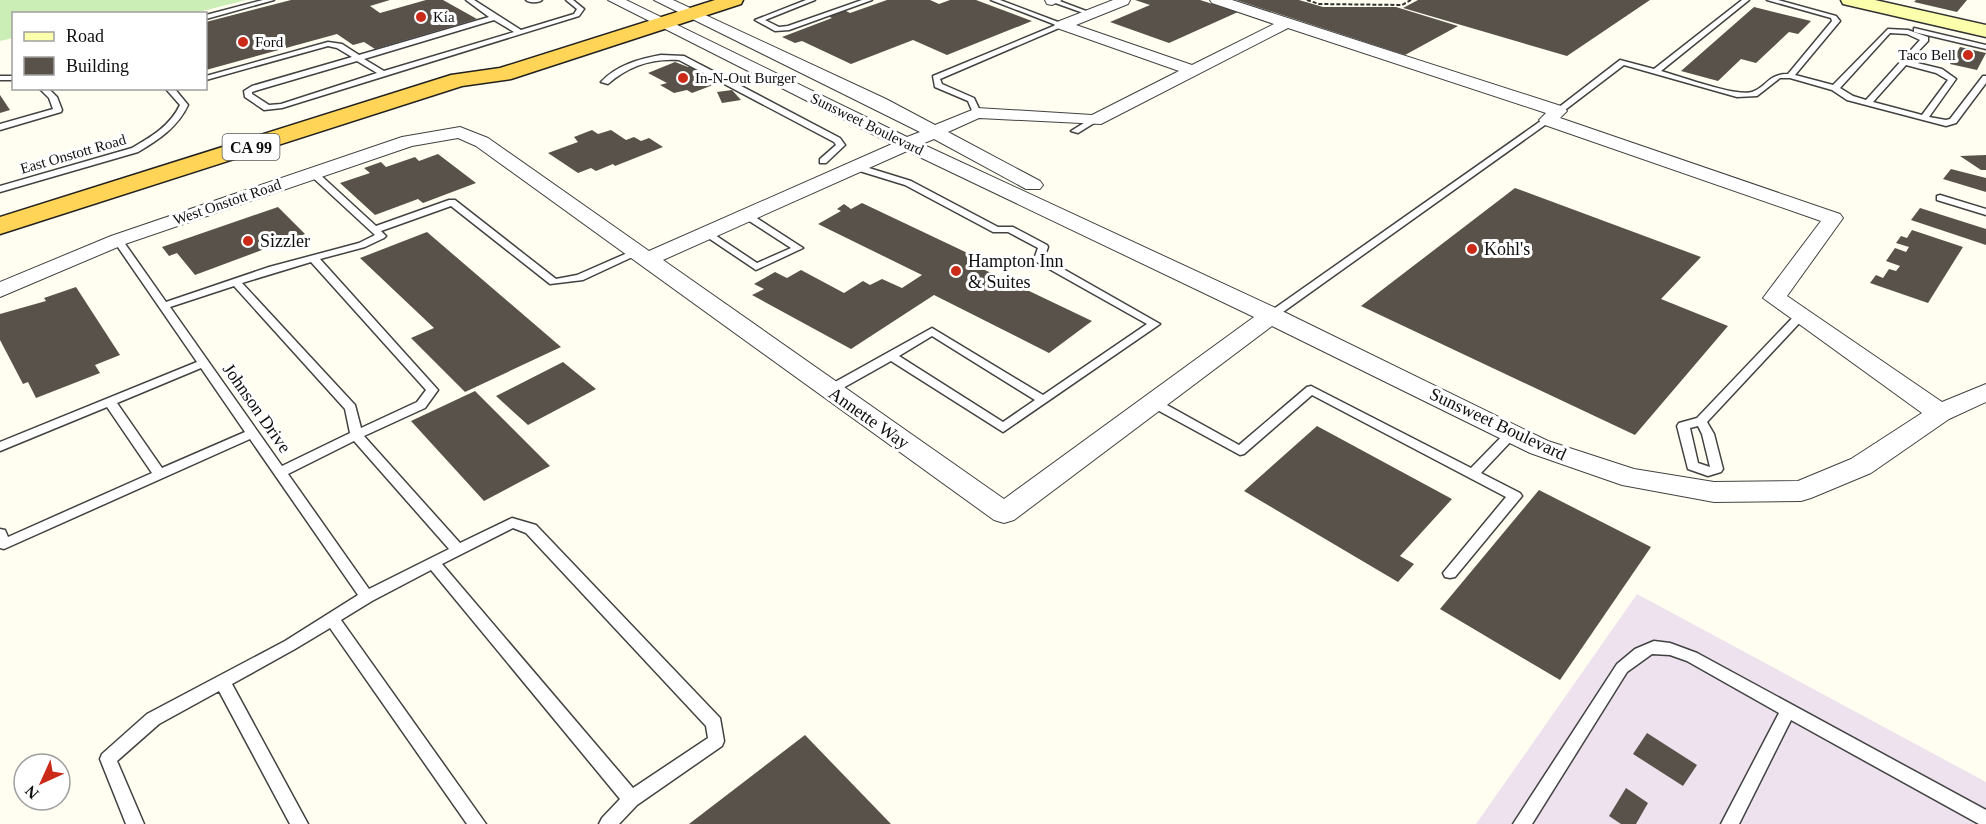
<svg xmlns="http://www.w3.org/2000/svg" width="1986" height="824" font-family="Georgia,serif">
  <rect width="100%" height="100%" fill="#fffef0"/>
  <polygon fill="#eee2ee" points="1637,594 1986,782 1986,824 1476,824"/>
  <polygon fill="#cbeeb6" points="0,0 246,0 191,14 14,14 13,38 0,41"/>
  <g fill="#58524a">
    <polygon points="291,0 390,0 370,6 380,13 426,0 443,0 477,19 375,49 364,42 353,45 337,34 206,70 206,22"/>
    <polygon points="887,0 930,0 939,4 950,0 976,0 1032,21 947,55 913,40 851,64 802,41 795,43 782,37 832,18 827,16 844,10 850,13"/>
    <polygon points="1135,0 1200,0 1238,12 1169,43 1110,22 1150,5"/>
    <polygon points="1236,0 1299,0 1323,7 1396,7 1458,26 1405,55"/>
    <polygon points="1418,0 1650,0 1567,56 1403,8"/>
    <polygon points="1916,0 1967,0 1957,12 1914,2"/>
    <polygon points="1754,7 1811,21 1798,34 1789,32 1756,63 1741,59 1718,81 1681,71"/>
    <polygon points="1960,47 1986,53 1977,70 1950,64"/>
    <polygon points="675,62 688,67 700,63 729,78 709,83 713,85 692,93 687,90 674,93 660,85 667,83 648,73"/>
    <polygon points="732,90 741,100 722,103 717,92"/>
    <polygon points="0,95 10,110 0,113"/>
    <polygon points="592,130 598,134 611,130 626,140 634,137 641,141 649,138 663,147 615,166 613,164 596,171 591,168 578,173 548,153 578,142 574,137"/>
    <polygon points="438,154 476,183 423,203 418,199 375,215 340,183 370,173 364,168 381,162 386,167 415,157 419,161"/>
    <polygon points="1986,155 1986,170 1981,170 1960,156"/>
    <polygon points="1951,169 1986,178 1986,192 1943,179"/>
    <polygon points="1515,188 1701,257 1661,299 1728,326 1635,435 1361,306"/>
    <polygon points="862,203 976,257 968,262 1092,321 1049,353 934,295 851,349 752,295 764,289 754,284 775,272 787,278 801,270 844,293 863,281 870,285 882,279 902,288 922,275 818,224 841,211 837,209 844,204 851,209"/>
    <polygon points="278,207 305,234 195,275 177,253 169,256 162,247"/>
    <polygon points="1920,208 1986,229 1986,245 1911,220"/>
    <polygon points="1912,230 1963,247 1928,303 1870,283 1876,275 1883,278 1889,269 1896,271 1900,266 1886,261 1895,248 1906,252 1909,247 1896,243 1901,236 1907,238"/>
    <polygon points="427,232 561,347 465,392 411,338 434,328 360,258"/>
    <polygon points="76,287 120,355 95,365 100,373 36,398 28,382 23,384 0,340 0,314 46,301 44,298"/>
    <polygon points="563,362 596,389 528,425 496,396"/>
    <polygon points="475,391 550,466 484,501 411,421"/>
    <polygon points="1317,426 1452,499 1400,556 1414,564 1398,582 1244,491"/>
    <polygon points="1539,490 1651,547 1560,680 1440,609"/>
    <polygon points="1647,733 1697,765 1683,786 1633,754"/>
    <polygon points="805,735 891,824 689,824"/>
    <polygon points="1626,788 1648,803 1636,824 1621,824 1609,816"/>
  </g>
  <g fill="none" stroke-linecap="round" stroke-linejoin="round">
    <g stroke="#424242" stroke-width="3">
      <g id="service">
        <polygon points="263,0 274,0 206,19 206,15"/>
        <path d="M466,0H474L521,30L574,14L577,9L566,0H573L584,9L579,16L282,108L264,110L245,97L244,91L252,86L352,57L337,48L328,46L206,80V76L328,42L342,44L359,55L489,17ZM494,20L514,32L384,71L364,59ZM357,61L377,73L281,104L269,105L252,94V92L258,90Z"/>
        <path d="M526,0H542C539,3 529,3 526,0Z"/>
        <polygon points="806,0 815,0 765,20 779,27 788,26 862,0 872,0 789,30 775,31 755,20"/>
        <polygon points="991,0 1000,0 1066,25 940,79 942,84 974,98 981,113 977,115 973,113 968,101 935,87 933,76 1056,25"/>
        <polygon points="1047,0 1057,0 1094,14 1089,15"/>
        <path d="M1742,0H1749L1661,71C1679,76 1736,97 1752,92C1767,87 1768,74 1788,74L1832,21L1831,18L1767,0H1778L1836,16L1840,21L1795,75L1833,85L1888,29L1908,30L1928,37V41L1909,61L1942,69L1956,79L1929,117L1946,120L1950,119L1983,76H1986V83L1956,123L1946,126L1847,100L1832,90L1790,78H1780L1757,96L1737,97L1624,65L1561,113L1554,111L1620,60L1654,69ZM1890,33L1907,34L1920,40L1866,100L1853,96L1840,88ZM1906,65L1936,73L1948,80L1922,115L1873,102Z"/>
        <polygon points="1914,28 1986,45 1986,49 1914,32"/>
        <path d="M661,55L684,56L840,138L845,145L826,163H820V159L836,145L834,142L679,60C653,58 628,66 608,84L601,82C617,65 639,59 661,55Z"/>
        <rect x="0" y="76" width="14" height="4"/>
        <polygon points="39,88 48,88 57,97 62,110 61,112 0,130 0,124 53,109 49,98"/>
        <path d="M165,88H174L188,105C178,127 158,140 138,152L0,192V186L132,148C151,137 170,126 180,105Z"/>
        <polygon points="1092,118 1099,120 1078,133 1071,131"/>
        <polygon points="1545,118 1552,120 1276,317 1268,317 1267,315 1268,313"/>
        <path d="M856,164L911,181L998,227H1013L1047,245L1048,247L1044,258L1160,324L1003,432L891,361L834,393H826L824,390L826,387L932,328L1043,395L1147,324L1035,261L1034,259L1038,248L1008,232H993L905,185L853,169L852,167ZM932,336L1035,400L1003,422L899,356Z"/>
        <path d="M313,170L316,171L376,226L449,200H455L556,279L577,275L632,251L636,250L641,253L583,280L550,284L451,206L381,231L386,236L384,238L365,247L320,259L438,390L425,408L364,436L460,543L512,518L536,525L720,718L724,741L722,746L637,805L619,824H599L602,818L620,799L431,570L372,601L341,620L486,824H467L330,628L295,649L232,684L308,824H290L219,691L159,724L117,761L144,824H126L100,759L102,754L147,714L285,641L358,595L250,439L4,549L0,548V529L5,530L8,537L152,473L107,407L0,451V442L197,362L113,240L115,238H121L166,302L269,267L359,243L375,235L310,175V171ZM311,262L426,390L417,402L361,428L355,405L242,283ZM234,286L345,409L350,433L282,466L170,307ZM201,368L245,432L162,468L117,403ZM354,441L449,549L369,589L288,474ZM513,528L526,533L706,726L708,738L633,788L442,564Z"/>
        <polygon points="1940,195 1986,209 1986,215 1937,200 1937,196"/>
        <polygon points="746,212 749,213 803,248 756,270 701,233 703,231 709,231 757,263 791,248 743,217 741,215"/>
        <path d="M1801,312L1805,313L1806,315L1805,317L1707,422L1714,434L1723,469L1721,472L1708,476L1688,469L1677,426L1679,423L1697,418L1797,313ZM1698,426L1702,434L1710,467L1698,463L1690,428Z"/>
        <polygon points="1311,386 1471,468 1508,430 1516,430 1518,433 1516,436 1481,473 1520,493 1522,496 1455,577 1450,578 1445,577 1443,573 1506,497 1312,395 1244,454 1240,455 1150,406 1148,403 1154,399 1158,400 1239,445 1307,387"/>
        <polygon points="1654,641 1670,643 1697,653 1986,810 1986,824 1979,824 1791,720 1739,824 1721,824 1779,713 1687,661 1670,655 1652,654 1627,672 1532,824 1513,824 1617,664 1635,649"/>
      </g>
    </g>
    <g stroke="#424242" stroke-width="2">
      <g id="minor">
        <path d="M608,0H626L907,137L920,132L654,0H673L886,99L935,125L977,108L1092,115L1179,71L1057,28L1054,25L1057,22L1113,0H1130L1128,4L1076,25L1192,65L1274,24L1212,3L1210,0H1232L1564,107L1567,111L1560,118L1840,214L1843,218L1787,296L1942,402L1986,384V402L1949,419L1871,473L1811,498L1801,501L1714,502L1622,485L1530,453L1272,326L1014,520L1004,523L994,520L476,146L458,138L412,146L125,244L0,297V282L111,236L402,137L460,127L488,138L649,251L892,144ZM1288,28L1546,113L1539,120L1542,124L1821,221L1763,298L1922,413L1851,459L1798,481L1714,482L1634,469L1548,441L1280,310L922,144L934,139L1026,189H1040L1043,185L1040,181L948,132L979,118L1101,124ZM907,151L1254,317L1004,499L663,260Z"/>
        <polygon points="1045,0 1062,0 1052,5 1047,4"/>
      </g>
    </g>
    <g stroke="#313131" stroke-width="3">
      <polygon id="secondary" points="1841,0 1875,0 1986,25 1986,37 1843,4"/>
    </g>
    <g stroke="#202020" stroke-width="3">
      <polygon id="trunk" points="715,0 743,0 741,4 511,79 462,86 0,234 0,217 451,75 500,68"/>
    </g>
    <polyline stroke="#313131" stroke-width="2" stroke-dasharray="4 2" stroke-linecap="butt" points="1307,0 1319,4 1402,5 1411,0"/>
    <use href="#service" fill="#fff" fill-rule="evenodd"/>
    <use href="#minor" fill="#fff" fill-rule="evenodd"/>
    <use href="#secondary" fill="#fcffab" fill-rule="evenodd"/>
    <use href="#trunk" fill="#ffd457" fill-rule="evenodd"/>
  </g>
  <g fill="#cc2a19" stroke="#fff" stroke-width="2">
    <circle cx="421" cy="17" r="6"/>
    <circle cx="243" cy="42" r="6"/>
    <circle cx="1968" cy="55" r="6"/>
    <circle cx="683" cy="78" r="6"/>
    <circle cx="248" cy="241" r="6"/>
    <circle cx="1472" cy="249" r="6"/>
    <circle cx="956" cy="271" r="6"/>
  </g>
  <g text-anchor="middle" stroke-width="6" stroke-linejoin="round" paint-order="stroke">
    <g font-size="15" fill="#0f0f0f" stroke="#fff" text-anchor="start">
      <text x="433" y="22">Kia</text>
      <text x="255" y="47">Ford</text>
      <text x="1956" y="60" text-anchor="end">Taco Bell</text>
      <text x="695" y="83">In-N-Out Burger</text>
    </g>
    <g font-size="15" fill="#0f0f0f" stroke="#fff">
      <text transform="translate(867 124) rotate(26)" y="5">Sunsweet Boulevard</text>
      <text transform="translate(73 154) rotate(-16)" y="5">East Onstott Road</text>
      <text transform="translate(227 202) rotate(-19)" y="5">West Onstott Road</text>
    </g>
    <rect fill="#fff" stroke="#575757" stroke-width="1.5" x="222.5" y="134" width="57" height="26" rx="4.5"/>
    <g font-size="16" font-weight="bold" fill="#0f0f0f">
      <text x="251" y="153">CA 99</text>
    </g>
    <g font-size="18" fill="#0f0f0f" stroke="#fff" text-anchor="start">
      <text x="260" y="247">Sizzler</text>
      <text x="1484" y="255">Kohl's</text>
      <text x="968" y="267">Hampton Inn<tspan x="968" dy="21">&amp; Suites</tspan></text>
    </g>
    <g font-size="18" fill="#0f0f0f" stroke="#fff">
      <text transform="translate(257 408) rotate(55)" y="6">Johnson Drive</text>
      <text transform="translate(869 418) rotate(35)" y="6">Annette Way</text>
      <text transform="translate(1498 424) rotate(25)" y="6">Sunsweet Boulevard</text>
    </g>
  </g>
  <rect x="12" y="12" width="195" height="78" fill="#ffffff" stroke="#9f9f9f" stroke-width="1.5"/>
  <rect x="24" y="32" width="30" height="9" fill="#fcffab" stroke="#9f9f9f" stroke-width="1.5"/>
  <text x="66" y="42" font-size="18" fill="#0f0f0f">Road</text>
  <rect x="24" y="57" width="30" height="18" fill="#58524a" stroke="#9f9f9f" stroke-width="1.5"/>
  <text x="66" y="72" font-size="18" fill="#0f0f0f">Building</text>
  <g transform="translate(42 782) rotate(225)"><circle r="28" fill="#ffffff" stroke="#9f9f9f" stroke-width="1.5"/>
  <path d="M0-4.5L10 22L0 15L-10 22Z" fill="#cc2a19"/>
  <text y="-9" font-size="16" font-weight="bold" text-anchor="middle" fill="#0f0f0f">N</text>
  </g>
</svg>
